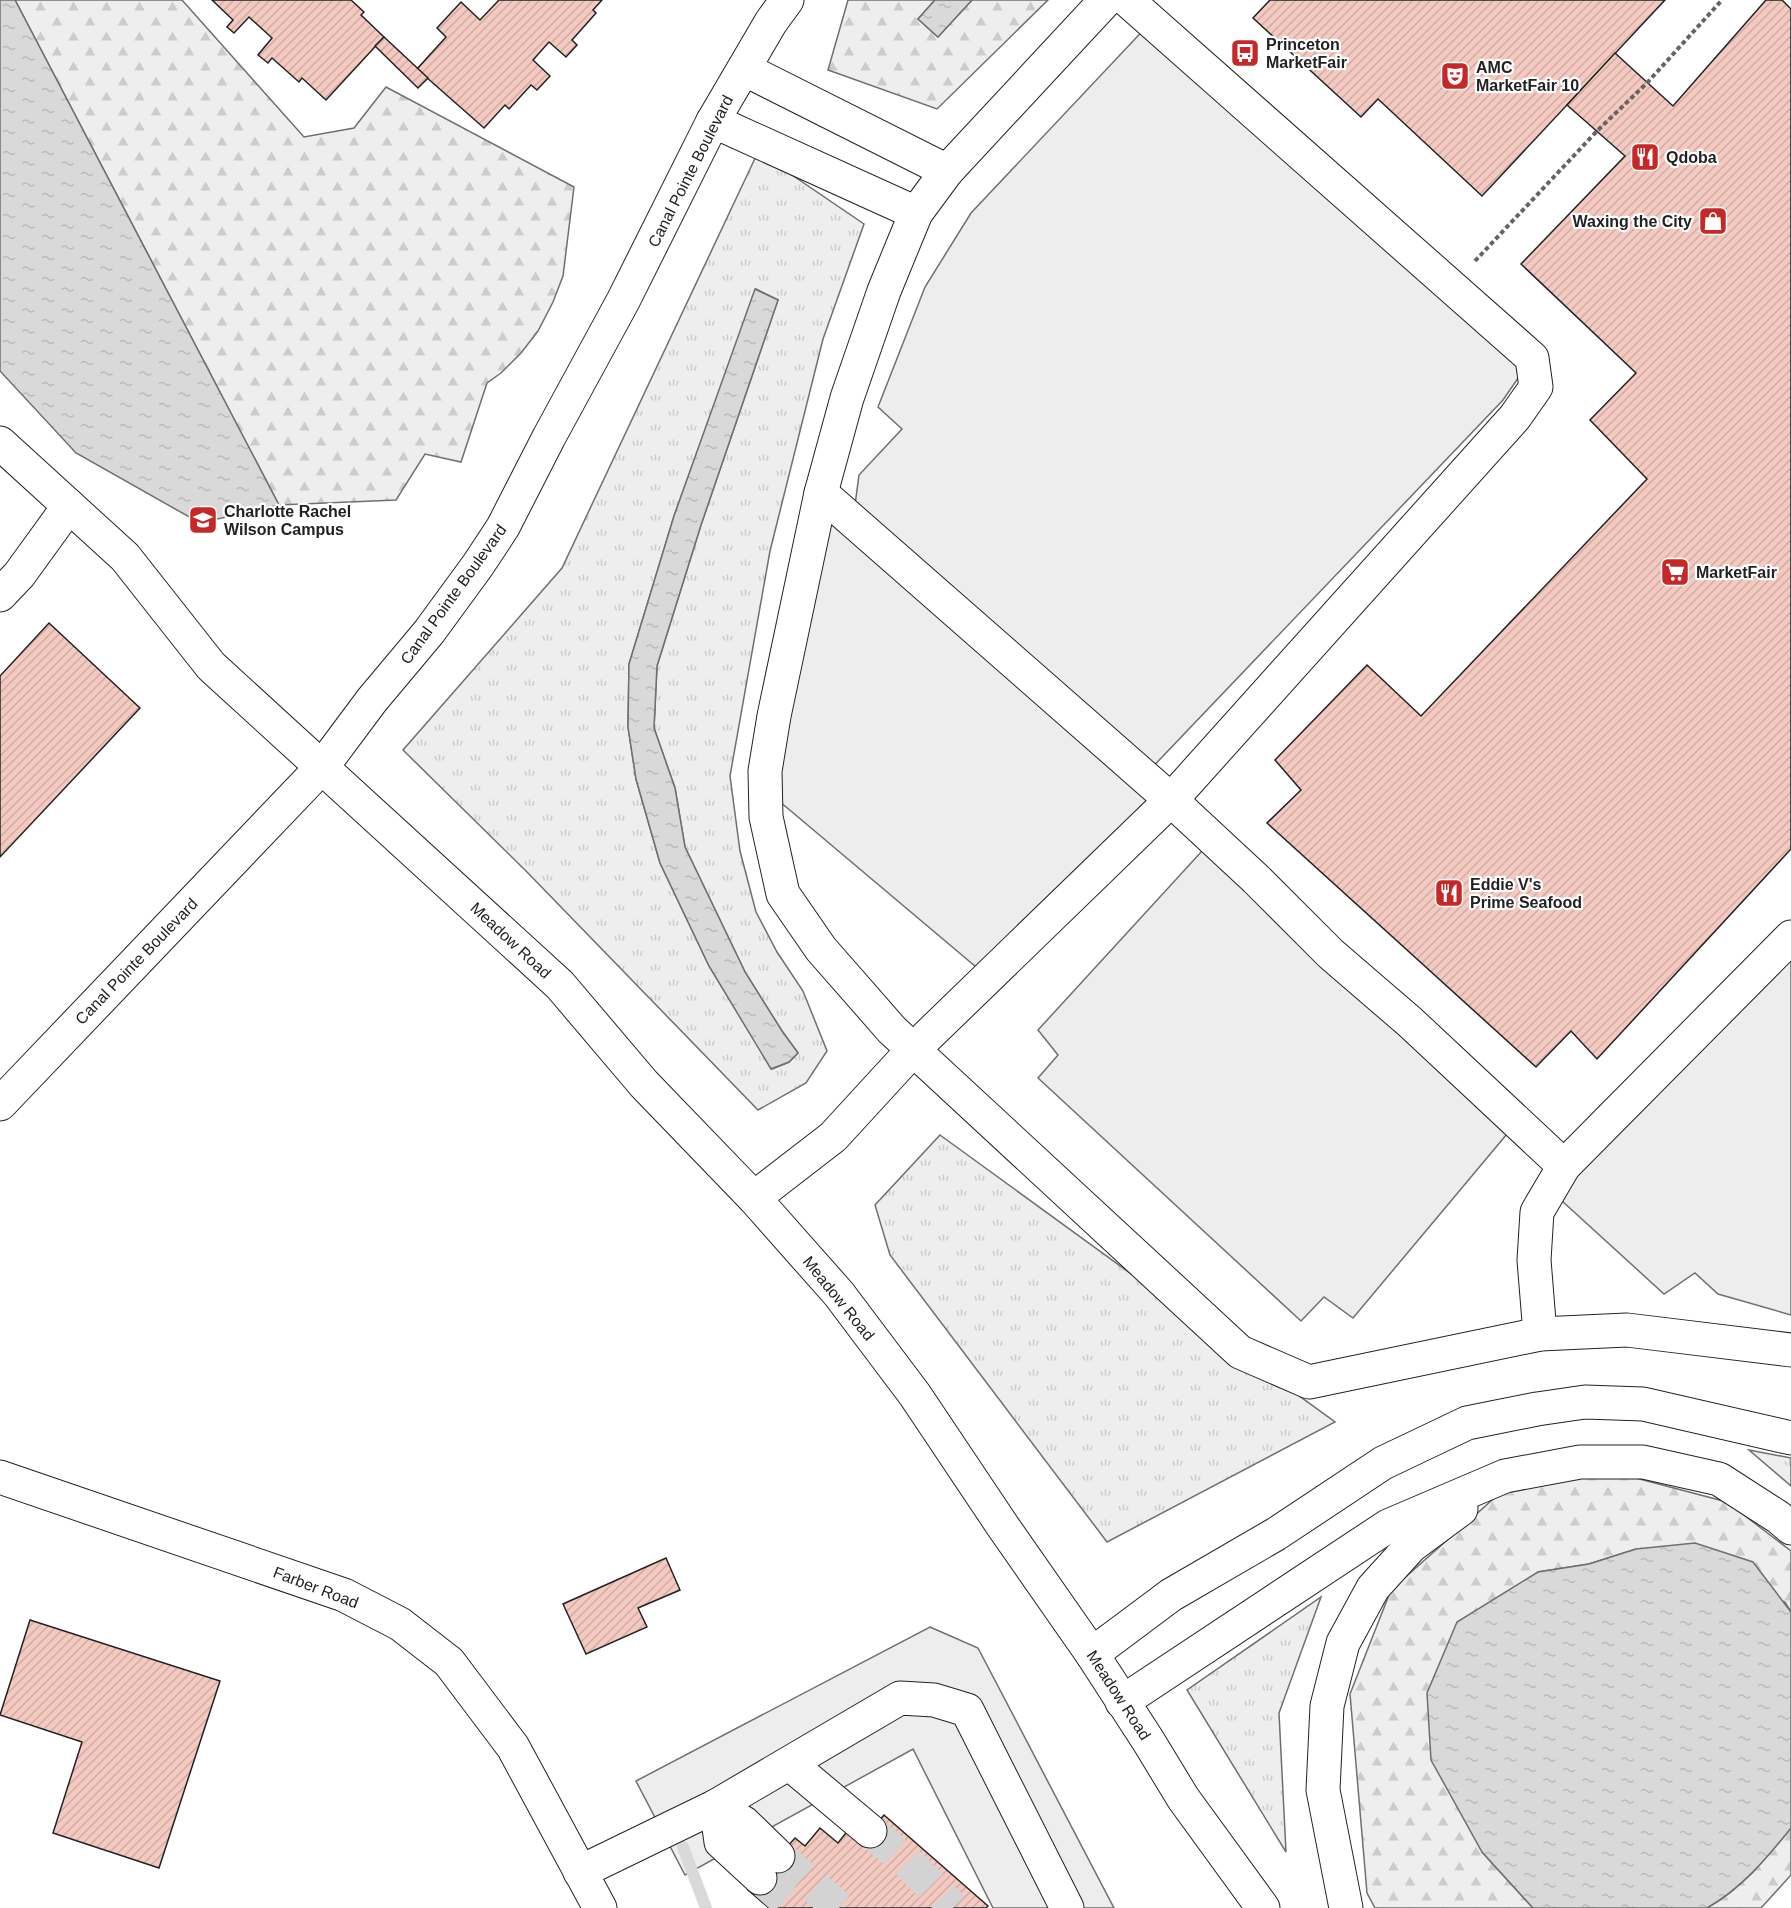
<svg xmlns="http://www.w3.org/2000/svg" width="1791" height="1908" font-family="Arial,sans-serif">
  <defs>
    <pattern id="grass-tufts" width="24" height="20" patternUnits="userSpaceOnUse" patternTransform="scale(1.5)"><rect width="24" height="20" fill="#eee"/><path d="M3 7l-1-3M5 7V3M7 7l1-3M15 17l-1-3M17 17v-4M19 17l1-3" fill="none" stroke="#ccc"/></pattern>
    <pattern id="forest-firs" width="22" height="20" patternUnits="userSpaceOnUse" patternTransform="scale(1.5)"><rect width="22" height="20" fill="#eee"/><path d="M5 1l3.5 6h-7zM16 11l3.5 6h-7z" fill="#ccc"/></pattern>
    <pattern id="water-ripples" width="26" height="14" patternUnits="userSpaceOnUse" patternTransform="scale(1.5)"><rect width="26" height="14" fill="#d9d9d9"/><path d="M2 4q2-2 4 0t4 0M15 11q2-2 4 0t4 0" fill="none" stroke="#bababa"/></pattern>
    <pattern id="building-hatch" width="6" height="6" patternUnits="userSpaceOnUse" patternTransform="scale(1.5)"><rect width="6" height="6" fill="#f3c9c0"/><path d="M-1 1l2-2M0 6l6-6M5 7l2-2" fill="none" stroke="#d0aca5"/></pattern>
  </defs>
  <rect width="100%" height="100%" fill="#fff"/>
  <g fill="url(#grass-tufts)" stroke="#6f6f6f" stroke-width="1.5" fill-rule="evenodd">
    <path d="M758,152L864,224L823,339L770,551L730,776L740,851L756,912L777,952L803,991L827,1051L806,1083L758,1110L527,872L403,750L562,568ZM756,289L778,300L701,525L657,666L654,728L675,788L685,847L745,972L782,1031L798,1053L789,1062L772,1069L709,966L660,863L636,779L628,727L629,664L674,516Z"/>
    <polygon points="940,1135 1335,1422 1107,1542 890,1255 875,1205"/>
    <polygon points="1749,1450 1791,1458 1791,1486"/>
    <polygon points="1321,1597 1279,1713 1286,1852 1187,1690"/>
  </g>
  <g fill="url(#forest-firs)" stroke="#6f6f6f" stroke-width="1.5">
    <polygon points="15,0 182,0 304,137 354,128 386,87 574,187 563,276 553,302 538,331 521,353 501,373 487,383 461,462 425,454 396,500 279,505"/>
    <polygon points="848,0 935,0 918,19 938,37 972,0 1048,0 937,109 828,70"/>
    <polygon points="1613,1472 1727,1502 1791,1551 1791,1612 1785,1602 1636,1549 1589,1564 1538,1572 1482,1852 1533,1908 1375,1908 1367,1893 1350,1694 1391,1590 1500,1493"/>
    <path d="M1791,1828V1875L1761,1908H1707C1742,1888 1766,1859 1791,1828Z"/>
  </g>
  <g fill="#ededed" stroke="#6f6f6f" stroke-width="1.5">
    <polygon points="1151,22 1532,358 1503,400 1144,776 1171,800 988,977 766,790 821,493 853,520 859,475 902,429 878,407 925,287 971,213"/>
    <polygon points="1213,839 1517,1122 1353,1318 1324,1297 1301,1321 1038,1078 1058,1055 1038,1030"/>
    <polygon points="1791,940 1791,1315 1718,1294 1695,1273 1664,1294 1550,1190"/>
    <polygon points="930,1627 978,1648 1114,1908 993,1908 913,1749 685,1875 636,1781"/>
  </g>
  <g fill="url(#water-ripples)" stroke="#6f6f6f" stroke-width="1.5">
    <polygon points="0,0 15,0 279,505 200,523 76,453 0,371"/>
    <polygon points="935,0 972,0 938,37 918,19"/>
    <polygon points="755,289 778,300 701,525 657,666 654,728 675,788 685,847 745,972 782,1031 798,1053 789,1062 771,1069 709,966 660,863 636,779 628,727 629,664 674,516"/>
    <path d="M1695,1543L1753,1562L1791,1612V1828C1766,1859 1742,1888 1707,1908H1533L1482,1852L1431,1760L1427,1693L1457,1622L1538,1572L1589,1564L1636,1549Z"/>
  </g>
  <g fill="none" stroke-linecap="round" stroke-linejoin="round">
    <polyline stroke="#d9d9d9" stroke-width="12" points="683,1847 706,1908"/>
  </g>
  <g fill="url(#building-hatch)" stroke="#222" stroke-width="1.5">
    <polygon points="212,0 351,0 364,12 361,15 384,37 326,100 302,78 299,82 272,58 268,63 258,55 272,38 249,17 234,33 227,27 233,20"/>
    <polygon points="499,0 602,0 593,10 596,13 572,40 577,45 566,57 549,42 533,60 550,76 537,90 531,85 509,109 505,105 484,128 417,69 446,37 437,28 461,2 480,20"/>
    <polygon points="1270,0 1665,0 1482,196 1378,99 1361,117 1253,18"/>
    <polygon points="1766,0 1782,0 1791,9 1791,849 1597,1059 1571,1031 1536,1067 1267,823 1301,790 1275,760 1367,665 1421,716 1647,479 1590,420 1636,373 1521,264 1625,156 1567,105 1615,53 1673,106"/>
    <polygon points="384,37 428,78 418,88 375,46"/>
    <polygon points="49,623 140,708 0,857 0,676"/>
    <polygon points="666,1558 680,1590 638,1608 647,1627 586,1654 563,1604"/>
    <polygon points="30,1620 220,1681 159,1868 53,1833 82,1742 0,1715"/>
    <polygon points="884,1815 988,1906 986,1908 769,1908 748,1890 795,1838 805,1846 820,1828 838,1843 849,1829 862,1840"/>
  </g>
  <g fill="none" stroke-linecap="round" stroke-linejoin="round">
    <g stroke="#d3d3d3" stroke-width="33" stroke-dasharray="33 16" stroke-linecap="butt">
      <polyline points="870,1831 907,1862 953,1908"/>
      <polyline points="778,1856 839,1908"/>
      <polyline points="760,1878 794,1908"/>
    </g>
    <g stroke="#222" stroke-width="35">
      <g id="minor">
        <polyline points="1106,0 947,171 916,213 884,291 847,398 821,493 774,716 765,771 766,817 783,894 821,949 892,1030 1240,1352 1309,1382 1540,1334 1627,1330 1791,1350"/>
        <polyline points="744,69 947,171"/>
        <polyline points="713,121 916,213"/>
        <polyline points="0,443 125,557 211,666 560,985 644,1084 754,1198 839,1294 915,1395 1002,1525 1092,1654 1149,1742 1183,1798 1263,1908"/>
        <polyline points="821,493 1171,800 1256,879 1331,954 1410,1022 1564,1166"/>
        <polyline points="0,595 19,575 69,506"/>
        <polyline points="0,1104 322,767 372,700 429,632 478,565 503,527 549,437 623,301 713,121 771,22 787,0"/>
        <polyline points="754,1198 833,1137 912,1051 1171,800 1515,417 1536,387 1532,358 1127,0"/>
        <polyline points="1540,1334 1534,1260 1537,1212 1564,1166 1791,937"/>
        <polyline points="0,1477 344,1595 400,1624 449,1662 513,1747 600,1908"/>
        <polyline points="790,1764 870,1831"/>
        <polyline points="716,1806 721,1842 760,1878"/>
        <polyline points="716,1806 744,1823 778,1856"/>
        <polyline points="580,1872 716,1806 900,1698 934,1700 967,1710 1067,1908"/>
      </g>
    </g>
    <g stroke="#222" stroke-width="35">
      <g id="highway">
        <polyline points="1092,1654 1171,1595 1276,1534 1383,1463 1467,1423 1537,1409 1585,1402 1643,1404 1791,1438"/>
        <polyline points="1122,1702 1388,1526 1505,1476 1580,1462 1643,1462 1719,1479 1778,1517 1791,1528"/>
        <polyline points="1346,1908 1323,1790 1327,1706 1343,1643 1373,1588 1411,1546 1461,1509"/>
      </g>
    </g>
    <polyline stroke="#646464" stroke-width="4" stroke-dasharray="4.5 3" stroke-linecap="butt" points="1475,261 1597,131 1647,83 1722,0"/>
    <use href="#minor" stroke="#fff" stroke-width="33"/>
    <use href="#highway" stroke="#fff" stroke-width="33"/>
  </g>
  <defs>
    <g id="bus-square" transform="scale(1.5)"><rect x="-9" y="-9" width="18" height="18" rx="4" fill="#c62828" stroke="#fff"/><path d="M-5-6H5V4H4V6H2V4H-2V6H-4V4H-5ZM-3.5-4V0h7V-4ZM-3.5 1.2v1.5H-2V1.2ZM2 1.2v1.5H3.5V1.2Z" fill="#fff"/></g>
    <g id="theatre-square" transform="scale(1.5)"><rect x="-9" y="-9" width="18" height="18" rx="4" fill="#c62828" stroke="#fff"/><path d="M-5-5.5Q0-4 5-5.5V0Q5 5 0 6Q-5 5-5 0ZM-3.3-2.5H-1v1.5H-3.3ZM1-2.5H3.3v1.5H1ZM-2.8 1Q0 5.5 2.8 1Z" fill="#fff"/></g>
    <g id="restaurant-square" transform="scale(1.5)"><rect x="-9" y="-9" width="18" height="18" rx="4" fill="#c62828" stroke="#fff"/><path d="M-5-6h1v4h1v-4h1v4h1v-4h1v5L-1.5 .5V6h-2V.5L-5-1ZM5-6V6H3V1.5H1.5Q1.5-4 5-6Z" fill="#fff"/></g>
    <g id="shop-square" transform="scale(1.5)"><rect x="-9" y="-9" width="18" height="18" rx="4" fill="#c62828" stroke="#fff"/><path d="M-5-2.5h2.3a2.7 3.5 0 0 1 5.4 0H5L5.5 6h-11ZM-1.5-2.5h3a1.5 2.3 0 0 0-3 0Z" fill="#fff"/></g>
    <g id="university-square" transform="scale(1.5)"><rect x="-9" y="-9" width="18" height="18" rx="4" fill="#c62828" stroke="#fff"/><path d="M0-5L7-2L0 1L-7-2ZM-4 1L0 2.5L4 1V4Q0 6-4 4Z" fill="#fff"/></g>
    <g id="supermarket-square" transform="scale(1.5)"><rect x="-9" y="-9" width="18" height="18" rx="4" fill="#c62828" stroke="#fff"/><path d="M-6-5.5h2.5l.6 2H6L4.5 2H-2.5L-4.4-4H-6ZM-1.5 3.2a1.3 1.3 0 1 0 .1 0ZM3 3.2a1.3 1.3 0 1 0 .1 0Z" fill="#fff"/></g>
  </defs>
  <g fill-rule="evenodd">
    <use href="#bus-square" x="1245" y="53"/>
    <use href="#theatre-square" x="1455" y="76"/>
    <use href="#restaurant-square" x="1645" y="157"/>
    <use href="#shop-square" x="1713" y="221"/>
    <use href="#university-square" x="203" y="520"/>
    <use href="#supermarket-square" x="1675" y="572"/>
    <use href="#restaurant-square" x="1449" y="893"/>
  </g>
  <g text-anchor="middle" stroke-width="4.5" stroke-linejoin="round" paint-order="stroke">
    <g font-size="16" font-weight="bold" fill="#222" stroke="#fff" text-anchor="start">
      <text x="1266" y="50">Princeton<tspan x="1266" dy="18">MarketFair</tspan></text>
      <text x="1476" y="73">AMC<tspan x="1476" dy="18">MarketFair 10</tspan></text>
      <text x="1666" y="163">Qdoba</text>
      <text x="1692" y="227" text-anchor="end">Waxing the City</text>
      <text x="224" y="517">Charlotte Rachel<tspan x="224" dy="18">Wilson Campus</tspan></text>
      <text x="1696" y="578">MarketFair</text>
      <text x="1470" y="890">Eddie V's<tspan x="1470" dy="18">Prime Seafood</tspan></text>
    </g>
    <g font-size="16" fill="#222" stroke="#fff">
      <text transform="translate(690 171) rotate(-63)" y="6">Canal Pointe Boulevard</text>
      <text transform="translate(453 594) rotate(-54)" y="6">Canal Pointe Boulevard</text>
      <text transform="translate(511 940) rotate(43)" y="6">Meadow Road</text>
      <text transform="translate(136 961) rotate(-46)" y="6">Canal Pointe Boulevard</text>
      <text transform="translate(839 1298) rotate(51)" y="6">Meadow Road</text>
      <text transform="translate(316 1587) rotate(21)" y="6">Farber Road</text>
      <text transform="translate(1119 1695) rotate(57)" y="6">Meadow Road</text>
    </g>
  </g>
</svg>
